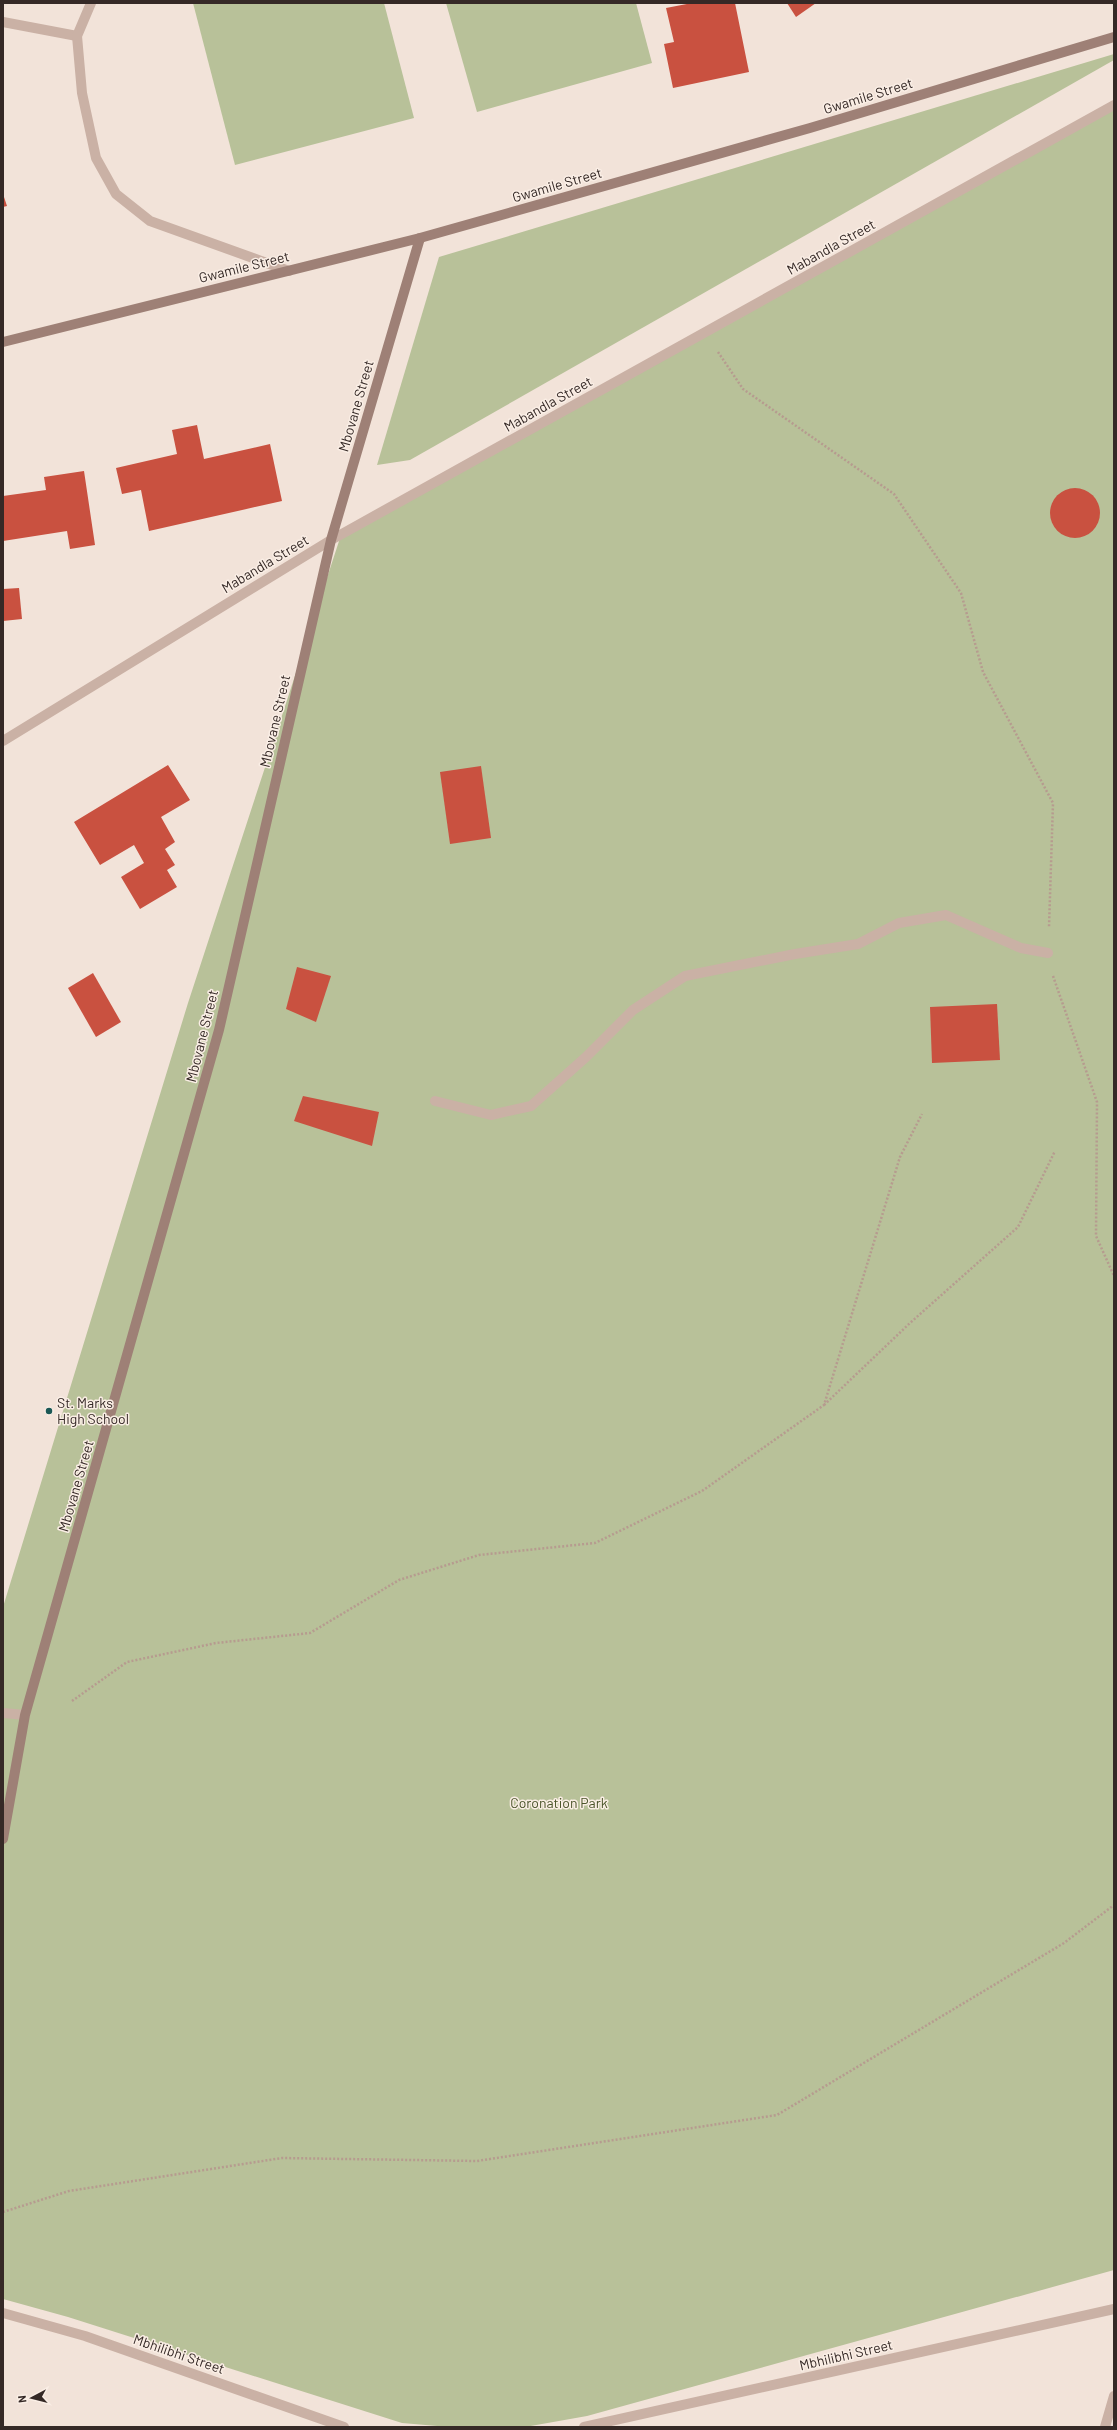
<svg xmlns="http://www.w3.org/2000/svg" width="1117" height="2430" font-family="Barlow,sans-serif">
  <rect width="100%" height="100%" fill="#f2e3d9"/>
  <g fill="#b8c199">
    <polygon points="193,3 384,3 414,118 235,165"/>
    <polygon points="446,3 636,3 652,63 477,112"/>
    <polygon points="1114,54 1114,60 410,460 377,465 439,257"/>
    <polygon points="1114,105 1114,2270 587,2416 525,2427 449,2427 402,2423 68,2317 3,2299 3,1607 188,1003 341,535"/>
  </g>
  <g fill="#c95140">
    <polygon points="692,3 735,3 749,72 673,88 664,44 674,42 666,8"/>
    <polygon points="787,3 816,3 796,17"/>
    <polygon points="3,194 7,206 3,207"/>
    <polygon points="197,425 204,459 270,444 282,501 149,531 141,490 122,494 116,468 177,454 172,430"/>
    <polygon points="84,471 95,545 70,549 67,531 3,541 3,496 46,490 44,477"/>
    <circle cx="1075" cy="513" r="25"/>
    <polygon points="19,588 22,619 3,621 3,589"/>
    <polygon points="168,765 190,800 161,817 175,842 165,849 175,865 167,870 177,887 140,909 121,877 144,863 134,845 100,865 74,822"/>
    <polygon points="481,766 491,838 450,844 440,772"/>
    <polygon points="297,967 331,976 316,1022 286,1009"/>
    <polygon points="93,973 121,1022 96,1037 68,988"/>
    <polygon points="997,1004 1000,1060 932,1063 930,1007"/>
    <polygon points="303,1096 379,1112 372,1146 294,1121"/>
  </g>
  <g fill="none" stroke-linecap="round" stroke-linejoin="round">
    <g stroke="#b69b8f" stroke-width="2.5" stroke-dasharray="2 2" stroke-linecap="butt">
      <polyline points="718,352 743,389 894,494 961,593 983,672 1053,803 1049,927"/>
      <polyline points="1053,976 1097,1102 1096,1236 1114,1276"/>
      <polyline points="824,1405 910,1323 1018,1227 1055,1151"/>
      <polyline points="72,1701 127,1662 216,1643 310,1633 399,1580 479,1555 595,1543 702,1491 824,1405 900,1157 922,1114"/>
      <polyline points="3,2212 69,2191 282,2158 477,2161 777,2115 1064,1943 1114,1905"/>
    </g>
    <g stroke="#cab1a5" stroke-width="10">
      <polyline points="3,22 77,36"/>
      <polyline points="3,1713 25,1715"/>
    </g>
    <g stroke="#cab1a5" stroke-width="10">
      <polyline points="91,3 77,36 82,93 96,158 116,194 150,221 289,271"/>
      <polyline points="3,741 331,540 1114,105"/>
      <polyline points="435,1101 491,1115 531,1106 586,1057 633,1010 685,976 795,954 858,944 899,923 946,915 1021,948 1048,953"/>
      <polyline points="3,2313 85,2336 344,2427"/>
      <polyline points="584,2427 1114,2309"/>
      <polyline points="1105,2427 1114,2396"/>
    </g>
    <g stroke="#9e8076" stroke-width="10">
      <polyline points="3,342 420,238 810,128 1114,37"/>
      <polyline points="3,1839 25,1715 219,1030 331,540 420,238"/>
    </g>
  </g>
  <circle fill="#1b5855" stroke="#faeee5" stroke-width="1.5" cx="49" cy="1411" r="4"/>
  <g text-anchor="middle" stroke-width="3" stroke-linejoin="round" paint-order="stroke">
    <g font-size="14" fill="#352926" stroke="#faeee5">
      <text transform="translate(868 96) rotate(-17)" y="5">Gwamile Street</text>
      <text transform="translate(557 185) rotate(-16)" y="5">Gwamile Street</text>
      <text transform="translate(831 247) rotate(-29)" y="5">Mabandla Street</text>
      <text transform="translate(244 267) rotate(-14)" y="5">Gwamile Street</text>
      <text transform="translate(548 404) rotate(-29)" y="5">Mabandla Street</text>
      <text transform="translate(356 406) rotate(-74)" y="5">Mbovane Street</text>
      <text transform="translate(265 564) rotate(-31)" y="5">Mabandla Street</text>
      <text transform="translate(275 721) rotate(-77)" y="5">Mbovane Street</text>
      <text transform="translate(202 1036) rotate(-76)" y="5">Mbovane Street</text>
      <text transform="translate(76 1486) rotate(-74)" y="5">Mbovane Street</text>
      <text transform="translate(179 2354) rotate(19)" y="5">Mbhilibhi Street</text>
      <text transform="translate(846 2355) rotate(-13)" y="5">Mbhilibhi Street</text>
    </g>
    <g font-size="14" fill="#352926" stroke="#faeee5" text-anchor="start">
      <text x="57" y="1408">St. Marks<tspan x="57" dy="16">High School</tspan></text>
    </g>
    <g font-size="14" fill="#4a5429" stroke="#faeee5">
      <text x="559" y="1808">Coronation Park</text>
    </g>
  </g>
  <rect width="1117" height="2430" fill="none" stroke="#352926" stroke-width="8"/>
  <g transform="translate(32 2398) rotate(263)" stroke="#faeee5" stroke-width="3" paint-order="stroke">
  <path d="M0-3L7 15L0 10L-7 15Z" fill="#352926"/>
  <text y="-6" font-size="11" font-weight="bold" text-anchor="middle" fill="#352926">N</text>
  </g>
</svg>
